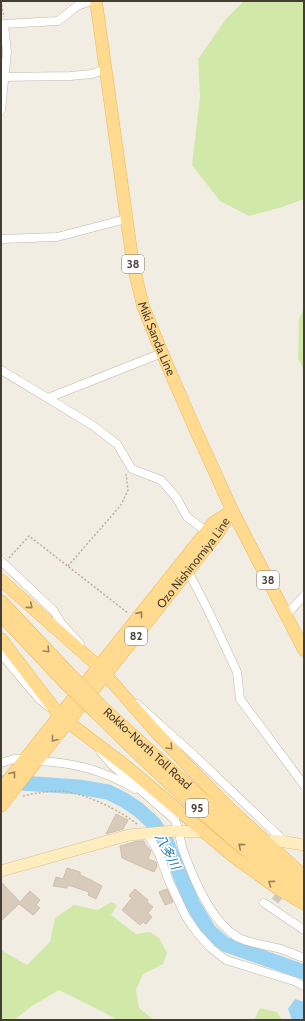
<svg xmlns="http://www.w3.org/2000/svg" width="305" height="1021" font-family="Cabin,'Noto Sans JP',sans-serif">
  <rect width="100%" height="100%" fill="#f2ede3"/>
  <g fill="#d0e9a9">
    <polygon points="244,1 304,1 304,199 282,207 249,216 220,201 192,165 200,96 198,59 226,19"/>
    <polygon points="304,308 304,371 298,358 299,319"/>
    <polygon points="111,902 117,905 111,915 136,934 150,932 159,938 167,953 163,964 143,974 136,990 139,1008 154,1020 117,1020 105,1013 59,990 32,1006 14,1020 1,1020 1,950 27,965 50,942 55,918 74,905 98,910"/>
    <polygon points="260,1008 277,1012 282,1020 254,1020"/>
  </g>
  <polygon fill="#9bd4f3" points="295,999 304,1002 304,1020 292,1020 288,1009"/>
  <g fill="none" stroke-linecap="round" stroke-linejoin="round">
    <polyline stroke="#9bd4f3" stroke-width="15" points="6,782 79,787 108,792 124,800 139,810 154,824 166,841 192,903 209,931 224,944 304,972"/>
  </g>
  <g fill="#d8cbbb" stroke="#d0bfab">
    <polygon points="116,814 128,820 123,829 106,834"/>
    <polygon points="138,841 144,841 145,844 151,851 148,859 156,862 157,866 154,872 122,858 120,846"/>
    <polygon points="67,868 80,872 80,875 89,879 102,886 96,899 88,895 89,892 68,885 67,888 53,886 56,877 63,879"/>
    <polygon points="1,882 20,902 30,891 40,900 36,905 40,908 33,915 19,904 1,921"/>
    <polygon points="135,889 148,900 147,902 153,907 148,913 152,917 146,924 143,922 140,925 122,910 132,898 129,896"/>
    <polygon points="167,889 173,902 165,905 159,892"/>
  </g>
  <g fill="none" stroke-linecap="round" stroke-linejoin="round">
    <polyline stroke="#cfcac0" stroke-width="8" stroke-dasharray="8 4" stroke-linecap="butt" points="275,901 285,888"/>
    <g stroke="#c1b7a8" stroke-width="9">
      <g id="street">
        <polyline points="1,77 70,76 92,74 105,69"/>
        <polyline points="1,110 7,52 4,24 58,21 77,6 91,1"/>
        <polyline points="1,239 57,237 126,219"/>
        <polyline points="1,370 92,425 117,444 132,469 161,480 176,497 187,517 206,531"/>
        <polyline points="48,398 162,353"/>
        <polyline points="1,561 54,611 61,623 80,644"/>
        <polyline points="188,571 209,612 237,672 240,699 304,785"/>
        <polyline points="286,615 304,596"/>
        <polyline points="1,654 39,699 49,707"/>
        <polyline points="137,704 195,756 285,842"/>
        <path d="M100,751L111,764L175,820C179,830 180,840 183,850C193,878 210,920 237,937C250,944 267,945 281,949C289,952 296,955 304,958"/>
        <path d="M37,761C71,762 106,771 135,789"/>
        <polyline points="1,763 14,759 25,759"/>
        <polyline points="147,833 159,854 169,881 186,917 198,934 211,948 226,960 294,981 304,986"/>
        <polyline points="264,903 304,930"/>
      </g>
    </g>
    <g stroke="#d8c292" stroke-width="12">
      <g id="secondary">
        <polyline points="273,840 304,845"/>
        <polyline points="1,871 129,835 175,831 197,832"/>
      </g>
    </g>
    <g stroke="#e9b75b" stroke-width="13">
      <g id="primary">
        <path id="s1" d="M96,1L133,264L143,306L162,353L192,422L232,510L304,650"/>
        <polyline points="1,580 98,666 155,731 192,770 231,810 304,876"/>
        <polyline points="1,601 70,674"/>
        <polyline points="1,615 64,682"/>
        <polyline points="1,639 59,715 127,767 234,857 277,888 304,904"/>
        <path id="s2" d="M101,706L229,823L304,885"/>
        <path d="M95,712C160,777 229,839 301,895"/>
        <polyline points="1,789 213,523 230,512"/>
        <path id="s3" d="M1,806L218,533L232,510"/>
      </g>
    </g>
    <g stroke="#c1af96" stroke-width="1.5" stroke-dasharray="2 2" stroke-linecap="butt">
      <polyline points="1,1 4,17"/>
      <polyline points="9,558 29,536 128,613"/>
      <polyline points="68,566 121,505 128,490 126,474"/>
      <path d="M23,796C36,793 49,791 63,791C84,793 122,811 138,825"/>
    </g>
    <use href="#street" stroke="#fff" stroke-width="8"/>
    <use href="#secondary" stroke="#ffedc0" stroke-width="11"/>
    <use href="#primary" stroke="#ffda8f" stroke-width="12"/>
    <g stroke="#e9b75b" stroke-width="13" stroke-linecap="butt">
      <g id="primary-bridge">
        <polyline points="70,674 101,706"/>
        <polyline points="64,682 95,712"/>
      </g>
    </g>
    <use href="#primary-bridge" stroke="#ffda8f" stroke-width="12"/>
  </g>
  <defs><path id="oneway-chevron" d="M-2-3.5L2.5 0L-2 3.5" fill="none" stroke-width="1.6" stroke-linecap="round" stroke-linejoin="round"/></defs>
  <g stroke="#98845c">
    <use href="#oneway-chevron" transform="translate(30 606) rotate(41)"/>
    <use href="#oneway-chevron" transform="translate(140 614) rotate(-51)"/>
    <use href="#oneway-chevron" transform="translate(47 650) rotate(46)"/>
    <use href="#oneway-chevron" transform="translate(54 739) rotate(128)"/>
    <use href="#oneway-chevron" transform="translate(170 747) rotate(47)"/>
    <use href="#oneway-chevron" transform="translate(13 774) rotate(-52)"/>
    <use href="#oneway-chevron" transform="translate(241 846) rotate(-140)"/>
    <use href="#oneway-chevron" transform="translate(271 883) rotate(-144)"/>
  </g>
  <g text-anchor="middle" stroke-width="3.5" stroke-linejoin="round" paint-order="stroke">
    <g fill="#fff" stroke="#7c7770" stroke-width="1">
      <rect x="122" y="255" width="22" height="18" rx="3"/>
      <rect x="257" y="571" width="22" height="18" rx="3"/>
      <rect x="125" y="627" width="22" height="18" rx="3"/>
      <rect x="186" y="799" width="22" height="18" rx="3"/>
    </g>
    <g font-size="11" font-weight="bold" fill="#443d33">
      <text x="133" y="268">38</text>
      <text x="268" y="584">38</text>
      <text x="136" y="640">82</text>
      <text x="197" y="812">95</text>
    </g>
    <g font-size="12" fill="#443d33" stroke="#fff">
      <text dy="4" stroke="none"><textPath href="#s1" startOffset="344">Miki Sanda Line</textPath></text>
      <text dy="4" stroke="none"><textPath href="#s3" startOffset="310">Ozo Nishinomiya Line</textPath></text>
      <text dy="4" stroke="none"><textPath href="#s2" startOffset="63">Rokko-North Toll Road</textPath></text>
    </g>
    <g font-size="13" font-style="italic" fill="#277aac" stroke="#fff">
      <text transform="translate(168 851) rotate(63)" y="5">八多川</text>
    </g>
  </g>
  <rect width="305" height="1021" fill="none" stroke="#443d33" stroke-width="4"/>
</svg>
